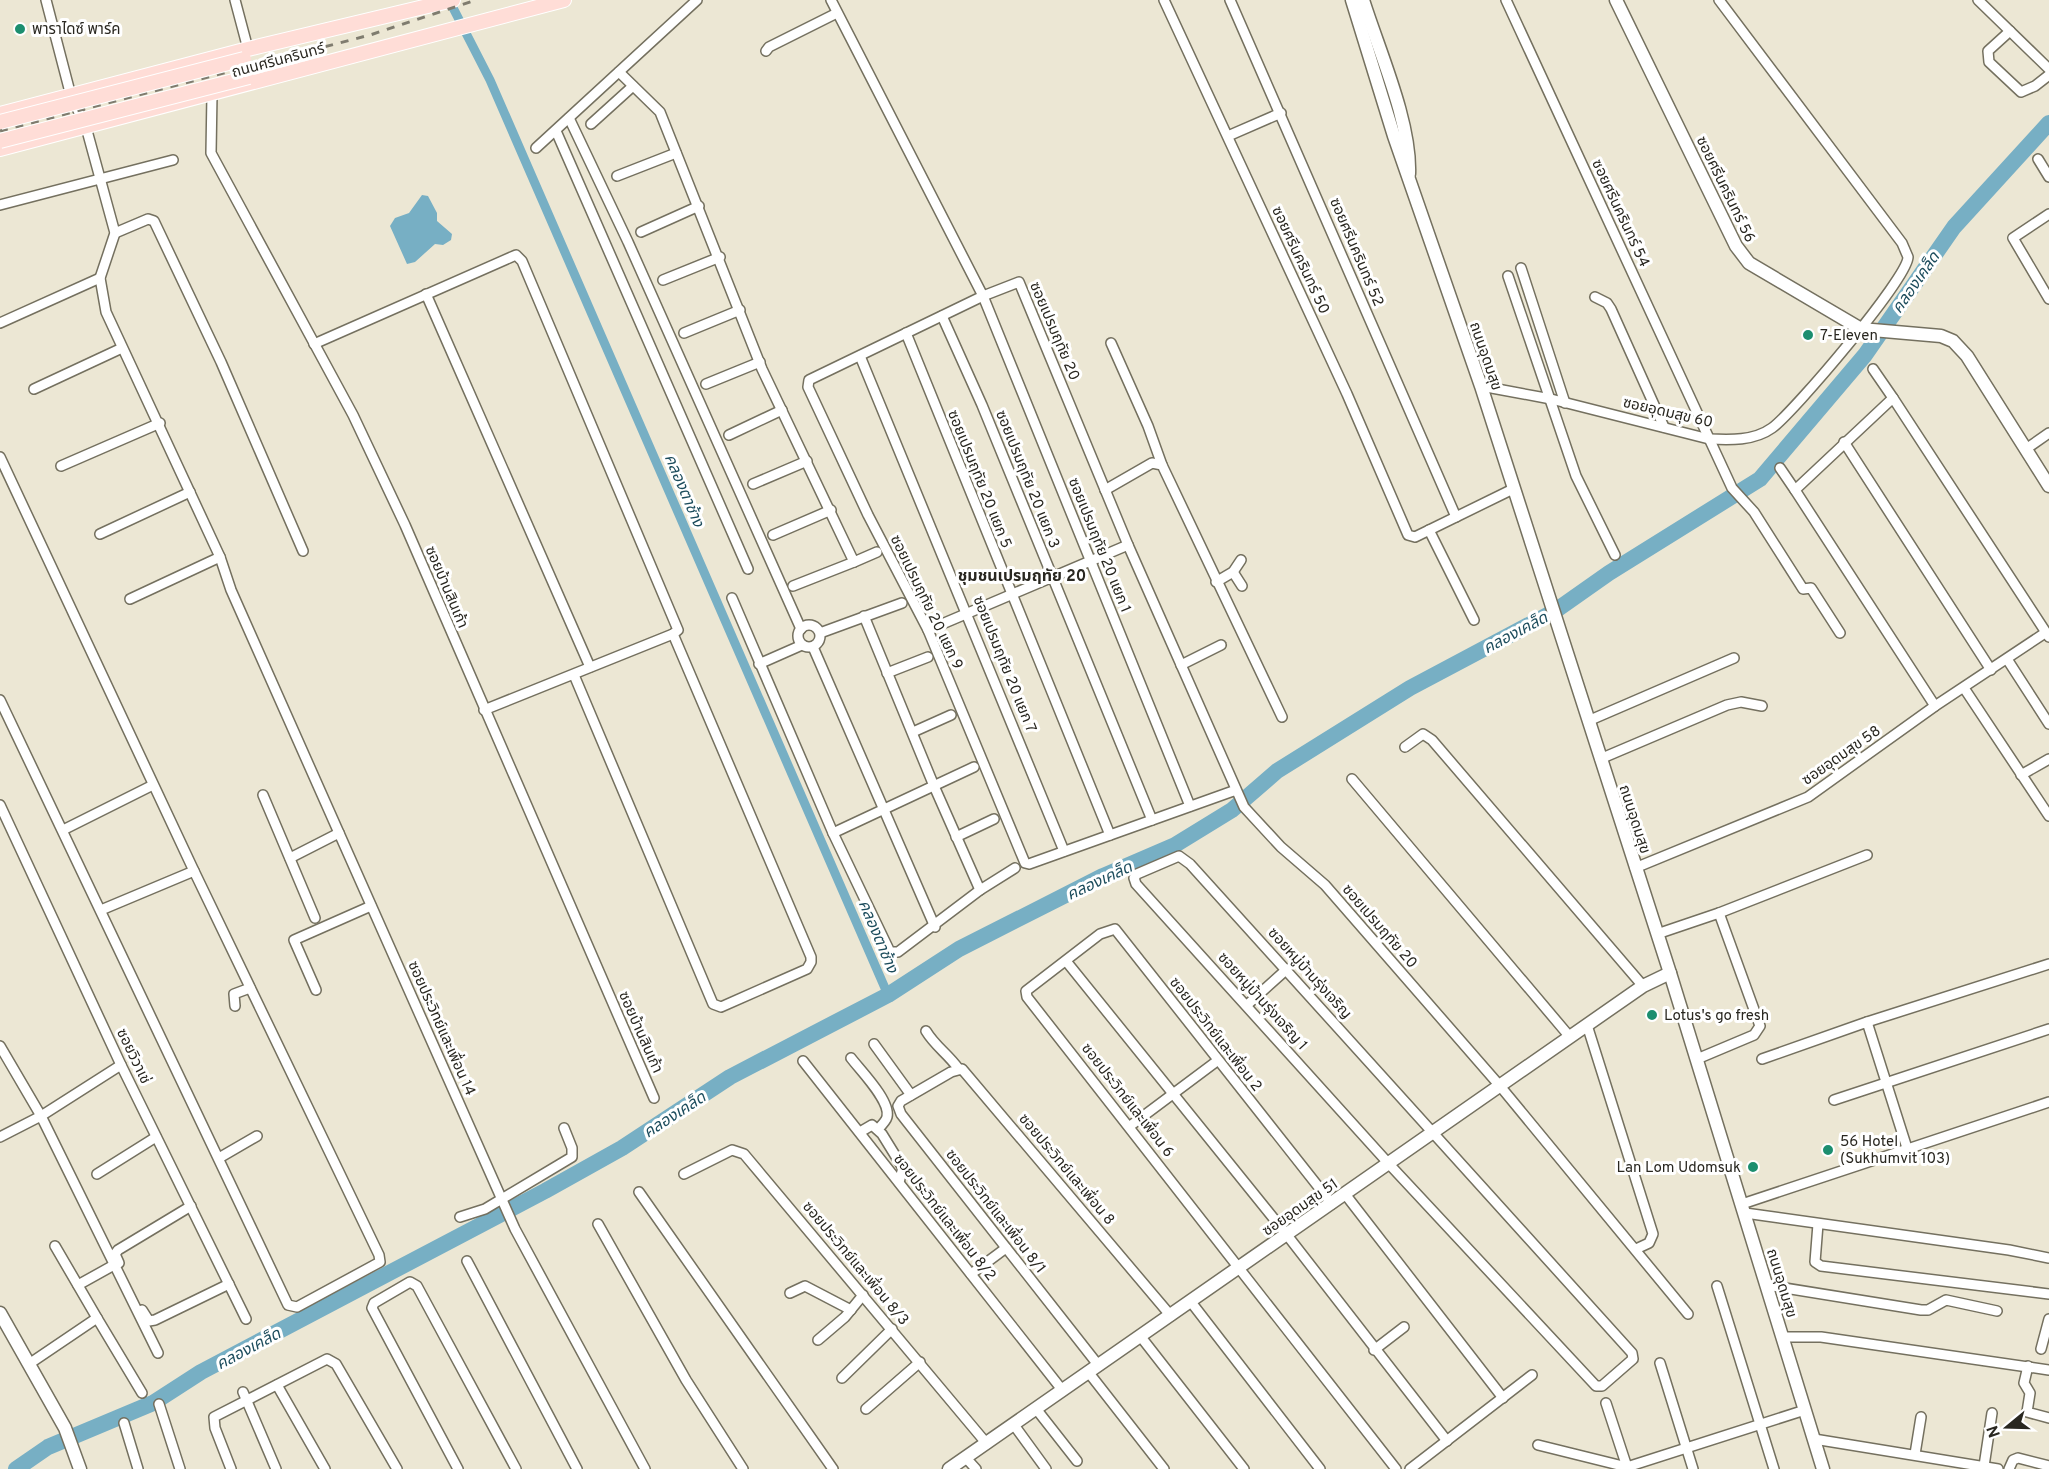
<svg xmlns="http://www.w3.org/2000/svg" width="2049" height="1469" font-family="Overpass,'Noto Sans Thai',sans-serif">
  <rect width="100%" height="100%" fill="#ece7d4"/>
  <polygon fill="#77afc4" points="422,195 428,196 437,213 437,221 452,234 451,240 443,245 435,244 415,262 407,264 390,226 395,218 409,213"/>
  <g fill="none" stroke-linecap="round" stroke-linejoin="round">
    <polyline stroke="#77afc4" stroke-width="9" points="449,0 490,80 888,995"/>
    <polyline stroke="#77afc4" stroke-width="16" points="16,1469 48,1447 153,1403 201,1372 545,1191 622,1148 730,1077 888,995 959,949 1103,876 1175,845 1232,810 1277,771 1410,688 1555,611 1609,573 1760,479 1865,355 1954,227 2049,123"/>
    <g stroke="#74705f" stroke-width="12">
      <g id="street">
        <polyline points="46,0 71,96 86,127 115,233 100,278 106,312 220,557 231,590 515,1229 645,1469"/>
        <polyline points="235,0 248,49"/>
        <polyline points="831,0 983,296 1190,806"/>
        <polyline points="1164,0 1347,394 1408,535 1415,537 1513,489"/>
        <polyline points="1230,0 1456,517"/>
        <polyline points="1506,0 1732,488 1754,512 1803,589 1811,588 1840,633"/>
        <polyline points="1978,0 2049,69"/>
        <polyline points="2010,31 1988,51 1989,62 2021,92 2035,86 2049,75"/>
        <polyline points="766,51 769,47 837,13"/>
        <polyline points="619,72 660,112 762,369 854,562 793,586"/>
        <polyline points="212,94 211,153 353,415 405,525 654,1098"/>
        <polyline points="569,118 628,242 801,629"/>
        <polyline points="591,124 633,86"/>
        <polyline points="556,131 748,569"/>
        <polyline points="1228,136 1281,113"/>
        <polyline points="536,148 697,0"/>
        <polyline points="2038,159 2049,177"/>
        <polyline points="617,176 676,153"/>
        <polyline points="0,205 173,160"/>
        <polyline points="2049,214 2013,238 2049,299"/>
        <polyline points="641,232 699,206"/>
        <polyline points="115,233 148,219 154,221 221,362 303,551"/>
        <polyline points="1521,268 1565,403"/>
        <polyline points="1508,276 1576,476 1615,555"/>
        <polyline points="663,280 720,257"/>
        <polyline points="426,294 590,667"/>
        <polyline points="1595,297 1607,303 1611,309 1664,427"/>
        <polyline points="942,316 982,405 1152,820"/>
        <polyline points="0,323 100,278"/>
        <polyline points="684,333 740,310"/>
        <polyline points="906,333 1110,835"/>
        <polyline points="1111,343 1148,426 1162,465"/>
        <polyline points="314,344 516,255 522,261 678,630 673,634 484,710"/>
        <polyline points="860,356 1064,851"/>
        <polyline points="1873,369 1893,398"/>
        <polyline points="706,384 760,362"/>
        <path d="M1481,386L1551,399L1709,439C1730,440 1754,441 1772,428C1793,413 1908,278 1908,257L1902,243L1719,0"/>
        <polyline points="34,389 122,348"/>
        <polyline points="729,435 782,410"/>
        <polyline points="1844,442 1991,670"/>
        <polyline points="2026,449 2049,433"/>
        <polyline points="0,457 194,871 379,1255 380,1262 297,1307 288,1305 0,700"/>
        <polyline points="61,466 160,423"/>
        <polyline points="1780,468 1795,490"/>
        <polyline points="753,484 807,461"/>
        <polyline points="1105,490 1152,463 1162,465 1282,717"/>
        <polyline points="1429,530 1474,620"/>
        <polyline points="100,534 190,492"/>
        <polyline points="773,535 831,510"/>
        <polyline points="854,562 877,552"/>
        <polyline points="1233,572 1242,586"/>
        <polyline points="1216,582 1233,572 1241,560"/>
        <polyline points="732,598 833,833 890,952 898,952 980,890 1015,868"/>
        <polyline points="130,599 220,557"/>
        <polyline points="864,616 934,786 980,890"/>
        <circle cx="809" cy="636" r="11"/>
        <polyline points="928,630 1128,545"/>
        <polyline points="820,633 902,603"/>
        <polyline points="813,647 935,927"/>
        <polyline points="2007,659 2049,724"/>
        <polyline points="759,664 802,645"/>
        <polyline points="1181,665 1221,645"/>
        <polyline points="887,673 928,657"/>
        <polyline points="574,675 713,1004 721,1007 807,969 811,962 811,957 673,634"/>
        <polyline points="1964,688 2049,816"/>
        <polyline points="1935,706 1795,490 1893,398 2049,637"/>
        <polyline points="1588,721 1734,658"/>
        <polyline points="913,732 951,715"/>
        <polyline points="1405,747 1423,734 1432,740 1643,986"/>
        <polyline points="1600,759 1727,705 1741,702 1762,706"/>
        <polyline points="2021,775 2049,759"/>
        <polyline points="1352,779 1570,1037"/>
        <polyline points="1236,790 1029,864 1025,863 928,630 868,515 808,387 809,380 983,296 1019,282 1128,545 1244,807 1281,847 1325,885 1500,1086 1688,1314"/>
        <polyline points="263,795 315,918"/>
        <polyline points="0,805 121,1065 246,1319"/>
        <polyline points="63,830 153,785"/>
        <polyline points="833,833 974,767"/>
        <polyline points="956,837 994,819"/>
        <polygon points="1179,856 1190,864 1632,1353 1633,1359 1602,1386 1596,1386 1389,1164 1136,884 1134,878 1137,874"/>
        <polyline points="290,858 339,833"/>
        <polyline points="1635,868 1808,797 1935,706 2045,633"/>
        <polyline points="101,910 194,871"/>
        <polyline points="1719,913 1867,855"/>
        <polyline points="1657,934 1719,913 1760,1026 1754,1035 1697,1059"/>
        <polyline points="1066,961 1287,1235 1447,1441"/>
        <polyline points="316,990 294,940 371,906"/>
        <polyline points="1247,1005 1287,969"/>
        <polyline points="235,1006 234,994 250,988"/>
        <polyline points="1867,1022 2049,964"/>
        <polyline points="1587,1025 1653,1234 1649,1243 1636,1249"/>
        <path d="M926,1031C935,1046 947,1053 958,1068"/>
        <polyline points="874,1044 911,1095"/>
        <polyline points="0,1046 41,1116 158,1353"/>
        <path d="M851,1058C860,1070 891,1101 887,1117C886,1121 881,1126 878,1129"/>
        <polyline points="1762,1059 1867,1022 1907,1148"/>
        <polyline points="803,1061 1063,1391"/>
        <polyline points="1834,1100 2049,1029"/>
        <polyline points="1130,1126 1217,1061"/>
        <polyline points="860,1132 872,1125 882,1134 903,1168 899,1182"/>
        <polyline points="0,1137 41,1116 121,1065"/>
        <polyline points="219,1158 257,1136"/>
        <polyline points="97,1174 156,1137"/>
        <polyline points="684,1174 732,1150 744,1154 987,1444"/>
        <polyline points="639,1192 833,1469"/>
        <polyline points="1345,1194 1503,1398"/>
        <polyline points="1332,1204 1115,929 1100,934 1026,991 1027,997 1396,1469"/>
        <polyline points="1742,1204 2049,1102"/>
        <polyline points="1745,1213 2009,1250 2049,1258"/>
        <polyline points="460,1217 485,1209 572,1157 572,1148 564,1128"/>
        <polyline points="598,1224 686,1380 743,1469"/>
        <polyline points="1818,1224 1815,1262 1821,1266 2049,1294"/>
        <polyline points="467,1261 577,1469"/>
        <polyline points="119,1263 115,1254 118,1250 191,1206"/>
        <polyline points="971,1274 1006,1248"/>
        <polyline points="78,1285 114,1265"/>
        <polyline points="1766,1285 1921,1310 1928,1310 1946,1300 1997,1311"/>
        <polyline points="1717,1286 1774,1469"/>
        <polyline points="790,1293 805,1286 851,1310"/>
        <polyline points="1191,1302 1320,1469"/>
        <polyline points="142,1310 149,1321 155,1320 229,1284"/>
        <polyline points="97,1318 142,1393"/>
        <polyline points="1141,1337 1244,1469"/>
        <polyline points="1782,1337 1821,1337 2049,1370"/>
        <polyline points="818,1340 845,1317 863,1295"/>
        <polyline points="2041,1349 2049,1319"/>
        <polyline points="1374,1350 1404,1327"/>
        <polyline points="1660,1363 1693,1469"/>
        <polyline points="29,1364 97,1318 55,1246"/>
        <polyline points="1099,1366 901,1114 898,1106 901,1101 951,1072 962,1069 1171,1316"/>
        <polyline points="2028,1366 2024,1383 2030,1393 2027,1412 2049,1418"/>
        <polyline points="1089,1373 1164,1469"/>
        <polyline points="842,1378 892,1329"/>
        <polyline points="277,1385 325,1469"/>
        <polyline points="243,1392 276,1469"/>
        <polyline points="1606,1403 1627,1467"/>
        <polyline points="159,1404 180,1469"/>
        <polyline points="866,1409 920,1362"/>
        <polyline points="1037,1410 1077,1461"/>
        <polyline points="124,1423 138,1469"/>
        <polyline points="1014,1425 1046,1469"/>
        <polyline points="1814,1439 1998,1469"/>
        <polyline points="1538,1445 1627,1467 1805,1410"/>
        <polyline points="1915,1454 1921,1417"/>
        <polyline points="966,1458 976,1469"/>
        <polyline points="1984,1466 1992,1413"/>
        <polyline points="231,1469 215,1428 214,1417 327,1359 336,1364 397,1469"/>
        <polyline points="458,1469 372,1308 374,1303 410,1282 417,1286 516,1469"/>
        <polyline points="1410,1469 1532,1375"/>
        <polyline points="2009,1469 2013,1460 2018,1458 2049,1466"/>
      </g>
    </g>
    <g stroke="#74705f" stroke-width="15">
      <g id="secondary">
        <polyline points="1352,0 1394,136 1481,386 1670,973 1823,1469"/>
        <path d="M1363,0C1379,51 1411,122 1409,174"/>
        <polyline points="1616,0 1736,246 1749,263 1861,329 1941,336 1953,341 1967,356 2049,486"/>
        <polyline points="0,1313 65,1428 80,1469"/>
        <polyline points="949,1469 1643,986 1670,973"/>
      </g>
    </g>
    <g stroke="#fff" stroke-width="16">
      <g id="primary">
        <polyline points="0,114 248,49 453,0"/>
        <polyline points="0,149 564,0"/>
      </g>
    </g>
    <use href="#street" stroke="#fff" stroke-width="9"/>
    <use href="#secondary" stroke="#fff" stroke-width="12"/>
    <use href="#primary" stroke="#ffddd7" stroke-width="14"/>
    <polyline stroke="#7f7c6f" stroke-width="3" stroke-dasharray="8 8" stroke-linecap="butt" points="0,131 370,35 476,0"/>
    <g stroke="#fff" stroke-width="16" stroke-linecap="butt">
      <g id="primary-bridge">
        <polyline points="0,122 244,59"/>
        <polyline points="0,141 249,77"/>
      </g>
    </g>
    <use href="#primary-bridge" stroke="#ffddd7" stroke-width="14"/>
  </g>
  <g fill="#1c8e6f" stroke="#fff" stroke-width="2">
    <circle cx="20" cy="29" r="6"/>
    <circle cx="1808" cy="335" r="6"/>
    <circle cx="1652" cy="1015" r="6"/>
    <circle cx="1828" cy="1150" r="6"/>
    <circle cx="1753" cy="1167" r="6"/>
  </g>
  <g text-anchor="middle" stroke-width="6" stroke-linejoin="round" paint-order="stroke">
    <g font-size="15" fill="#292720" stroke="#fff" text-anchor="start">
      <text x="32" y="34">พาราไดซ์ พาร์ค</text>
      <text x="1820" y="340">7-Eleven</text>
      <text x="1664" y="1020">Lotus's go fresh</text>
      <text x="1840" y="1146">56 Hotel<tspan x="1840" dy="17">(Sukhumvit 103)</tspan></text>
      <text x="1741" y="1172" text-anchor="end">Lan Lom Udomsuk</text>
    </g>
    <g font-size="15" fill="#292720" stroke="#fff">
      <text transform="translate(278 60) rotate(-15)" y="5">ถนนศรีนครินทร์</text>
      <text transform="translate(1726 189) rotate(64)" y="5">ซอยศรีนครินทร์ 56</text>
      <text transform="translate(1621 213) rotate(65)" y="5">ซอยศรีนครินทร์ 54</text>
      <text transform="translate(1357 252) rotate(67)" y="5">ซอยศรีนครินทร์ 52</text>
      <text transform="translate(1301 260) rotate(65)" y="5">ซอยศรีนครินทร์ 50</text>
      <text transform="translate(1055 331) rotate(67)" y="5">ซอยเปรมฤทัย 20</text>
      <text transform="translate(1486 356) rotate(71)" y="5">ถนนอุดมสุข</text>
      <text transform="translate(1668 412) rotate(13)" y="5">ซอยอุดมสุข 60</text>
      <text transform="translate(980 479) rotate(68)" y="5">ซอยเปรมฤทัย 20 แยก 5</text>
      <text transform="translate(1028 479) rotate(68)" y="5">ซอยเปรมฤทัย 20 แยก 3</text>
      <text transform="translate(1100 545) rotate(68)" y="5">ซอยเปรมฤทัย 20 แยก 1</text>
      <text transform="translate(447 587) rotate(67)" y="5">ซอยบ้านสินเก้า</text>
      <text transform="translate(927 602) rotate(64)" y="5">ซอยเปรมฤทัย 20 แยก 9</text>
      <text transform="translate(1005 664) rotate(68)" y="5">ซอยเปรมฤทัย 20 แยก 7</text>
      <text transform="translate(1841 755) rotate(-35)" y="5">ซอยอุดมสุข 58</text>
      <text transform="translate(1635 819) rotate(72)" y="5">ถนนอุดมสุข</text>
      <text transform="translate(1380 926) rotate(49)" y="5">ซอยเปรมฤทัย 20</text>
      <text transform="translate(1310 973) rotate(48)" y="5">ซอยหมู่บ้านรุ่งเจริญ</text>
      <text transform="translate(1263 1001) rotate(48)" y="5">ซอยหมู่บ้านรุ่งเจริญ 1</text>
      <text transform="translate(442 1028) rotate(66)" y="5">ซอยประวิทย์และเพื่อน 14</text>
      <text transform="translate(641 1032) rotate(66)" y="5">ซอยบ้านสินเก้า</text>
      <text transform="translate(1216 1034) rotate(52)" y="5">ซอยประวิทย์และเพื่อน 2</text>
      <text transform="translate(134 1056) rotate(64)" y="5">ซอยวิวาเช่</text>
      <text transform="translate(1128 1100) rotate(52)" y="5">ซอยประวิทย์และเพื่อน 6</text>
      <text transform="translate(1067 1169) rotate(50)" y="5">ซอยประวิทย์และเพื่อน 8</text>
      <text transform="translate(1300 1207) rotate(-35)" y="5">ซอยอุดมสุข 51</text>
      <text transform="translate(996 1211) rotate(52)" y="5">ซอยประวิทย์และเพื่อน 8/1</text>
      <text transform="translate(945 1217) rotate(52)" y="5">ซอยประวิทย์และเพื่อน 8/2</text>
      <text transform="translate(856 1263) rotate(50)" y="5">ซอยประวิทย์และเพื่อน 8/3</text>
      <text transform="translate(1782 1283) rotate(73)" y="5">ถนนอุดมสุข</text>
    </g>
    <g font-size="16" font-style="italic" fill="#1c4c5c" stroke="#fff">
      <text transform="translate(1915 282) rotate(-55)" y="6">คลองเคล็ด</text>
      <text transform="translate(685 490) rotate(67)" y="6">คลองตาช้าง</text>
      <text transform="translate(1515 632) rotate(-28)" y="6">คลองเคล็ด</text>
      <text transform="translate(1099 880) rotate(-25)" y="6">คลองเคล็ด</text>
      <text transform="translate(879 936) rotate(67)" y="6">คลองตาช้าง</text>
      <text transform="translate(674 1114) rotate(-33)" y="6">คลองเคล็ด</text>
      <text transform="translate(248 1348) rotate(-28)" y="6">คลองเคล็ด</text>
    </g>
    <g font-size="16" font-weight="bold" fill="#292720" stroke="#fff">
      <text x="1022" y="581">ชุมชนเปรมฤทัย 20</text>
    </g>
  </g>
  <g transform="translate(2007 1427) rotate(251)" stroke="#ffffff" stroke-width="4.5" paint-order="stroke">
  <path d="M0-4.5L10 22L0 15L-10 22Z" fill="#292720"/>
  <text y="-9" font-size="16" font-weight="bold" text-anchor="middle" fill="#292720">N</text>
  </g>
</svg>
